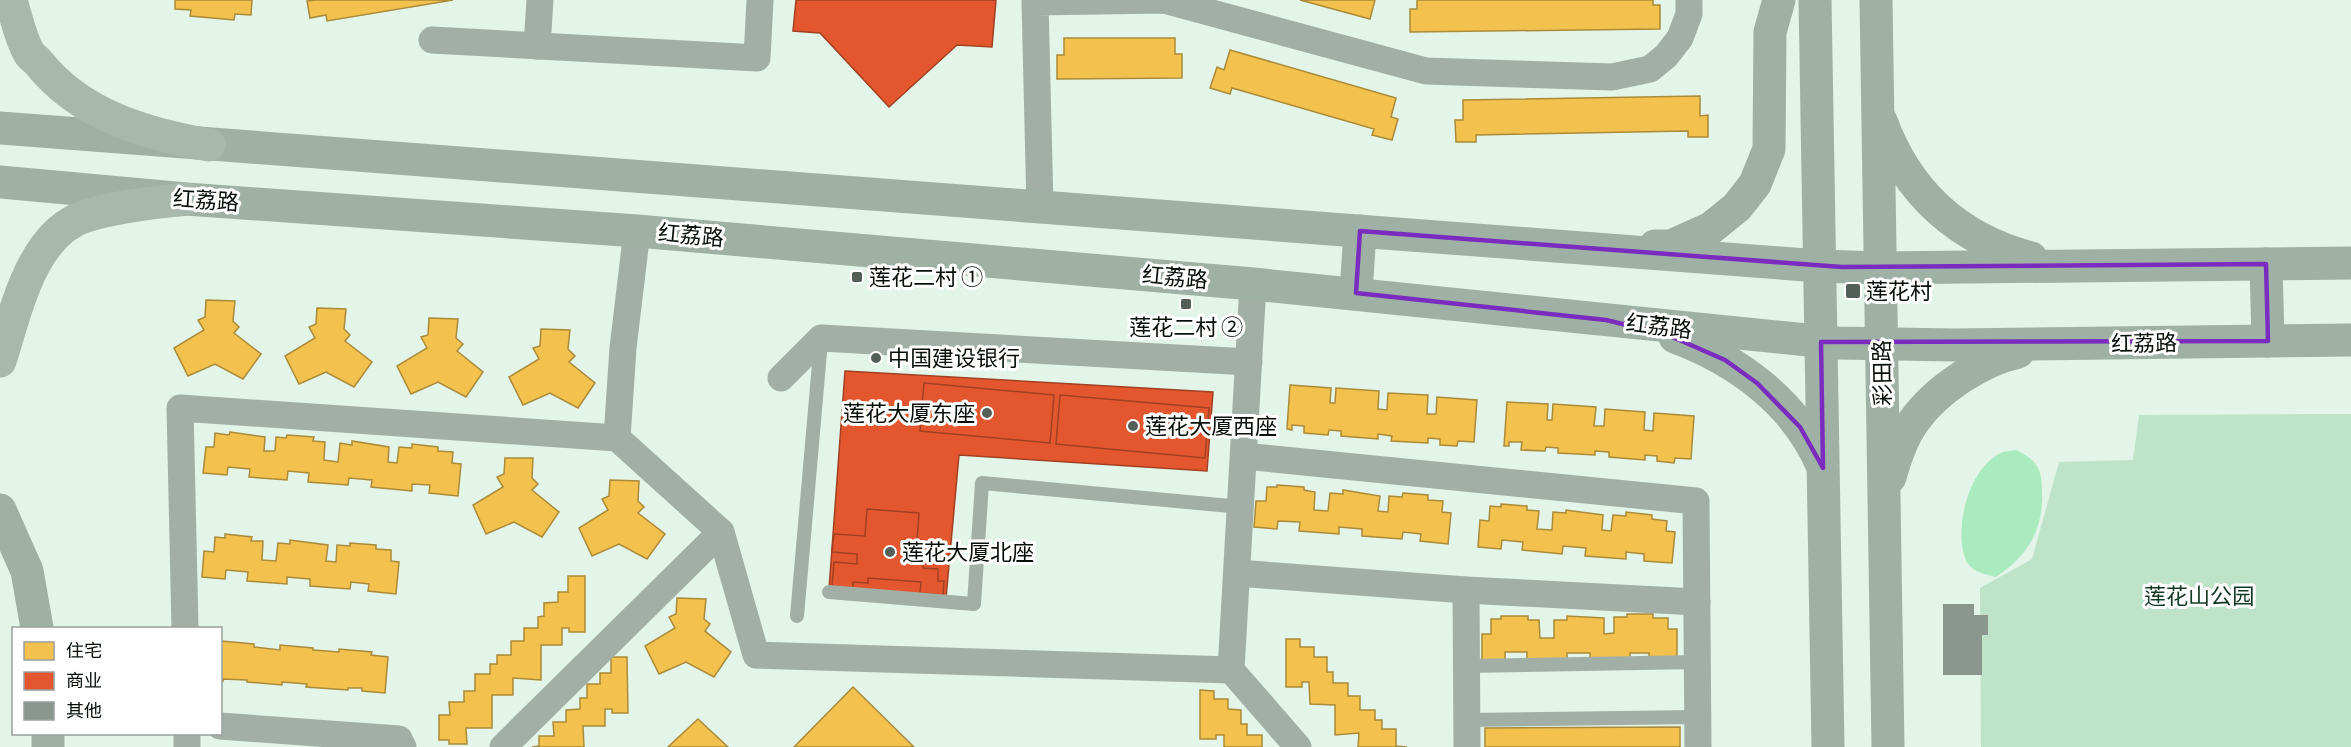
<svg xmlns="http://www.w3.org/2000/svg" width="2351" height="747" font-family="'Alegreya Sans','Noto Sans SC',sans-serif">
  <rect width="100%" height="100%" fill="#e3f4e8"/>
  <polygon fill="#bfe3c9" points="2351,414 2351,747 1981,747 1980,588 2032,559 2059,462 2133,460 2139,415"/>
  <path fill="#a9ebbf" d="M2017,450C2022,453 2029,457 2033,461C2041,469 2042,480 2042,491C2044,530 2027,556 1996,577C1984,574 1969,571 1965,558C1954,526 1969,466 2003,452C2007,451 2013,451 2017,450Z"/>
  <g fill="#f2c14e" stroke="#ab8b39" stroke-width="1.5">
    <polygon points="175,0 252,0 251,15 235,14 234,20 190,16 191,10 175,9"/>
    <polygon points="315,0 453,0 327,21 326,15 310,18 307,1"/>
    <polygon points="1300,0 1375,0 1370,19"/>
    <polygon points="1417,0 1653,0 1653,5 1660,5 1660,29 1410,32 1410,9 1417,9"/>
    <polygon points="1064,38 1175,38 1175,54 1182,54 1182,78 1057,79 1057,55 1064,55"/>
    <polygon points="1230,50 1396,98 1391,117 1398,119 1392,140 1372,135 1374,129 1232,88 1230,94 1210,88 1217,67 1224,70"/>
    <polygon points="1700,96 1700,116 1708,115 1708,137 1688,137 1688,131 1476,135 1476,142 1456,142 1455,120 1463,120 1463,100"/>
    <polygon points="206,300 235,301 233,321 239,327 234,333 261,354 243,379 215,364 188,376 174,348 204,330 198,320 205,317"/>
    <polygon points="317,308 346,309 344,329 350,335 345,341 372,362 354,387 326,372 299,384 285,356 315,338 309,327 316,324"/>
    <polygon points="429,318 458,319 456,338 463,344 457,351 483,372 466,397 438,382 411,394 397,366 427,348 421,337 428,335"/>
    <polygon points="541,329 570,330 568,349 575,356 569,362 595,383 578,408 550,393 523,405 509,377 539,359 533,348 540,346"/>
    <polygon points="1290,385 1331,388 1330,403 1335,403 1336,388 1379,391 1378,409 1387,410 1388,393 1428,395 1427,414 1436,414 1437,397 1477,400 1474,442 1458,441 1457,446 1440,445 1440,439 1428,438 1428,443 1391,441 1392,436 1378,434 1378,439 1341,436 1341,431 1329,430 1328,435 1304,433 1304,426 1292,425 1292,430 1287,429"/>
    <polygon points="1507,402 1548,404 1547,420 1552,420 1553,404 1596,407 1594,426 1604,426 1605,409 1645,412 1644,430 1653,431 1654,413 1694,416 1691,459 1675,458 1674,463 1657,461 1657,456 1645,455 1645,460 1609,457 1609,452 1595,451 1595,455 1558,453 1558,448 1546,447 1545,451 1521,450 1522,442 1509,442 1509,446 1504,446"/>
    <polygon points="230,432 265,437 264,451 275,451 276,437 286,438 287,435 314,437 313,441 325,442 324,460 338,462 340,443 352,445 352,441 389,447 388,462 397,463 399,447 412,448 412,444 438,447 438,451 453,452 452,463 461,464 458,496 429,493 430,485 412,484 412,491 371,487 372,480 349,478 348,485 308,482 309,473 288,471 287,480 249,477 250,469 228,467 227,475 203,473 206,447 214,447 215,433 229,435"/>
    <polygon points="505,458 533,458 532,478 538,484 532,490 559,512 542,537 514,522 486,534 473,505 503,487 497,477 504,474"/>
    <polygon points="610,480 639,481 638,501 644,507 638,513 665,534 647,559 619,544 592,556 579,528 608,510 602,499 609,496"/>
    <polygon points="1277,485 1304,487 1304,490 1315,492 1314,510 1328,511 1330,493 1343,494 1343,490 1380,496 1378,511 1388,512 1389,496 1402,497 1403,493 1428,495 1428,500 1443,501 1442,512 1451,513 1448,544 1420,541 1421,534 1403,532 1402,539 1362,536 1362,529 1339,527 1339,534 1299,531 1300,522 1278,521 1277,529 1254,527 1256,501 1266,501 1267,487 1277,487"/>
    <polygon points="1501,504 1527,506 1527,510 1539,511 1537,529 1552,530 1553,512 1566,513 1566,510 1603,515 1602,530 1611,531 1613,515 1626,516 1626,512 1652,515 1652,519 1667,521 1666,531 1675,532 1672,563 1644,561 1644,554 1626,552 1626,559 1585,556 1586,548 1563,546 1562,554 1522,550 1523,542 1502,540 1501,549 1478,547 1480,520 1489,521 1490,506 1501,507"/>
    <polygon points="225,534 252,537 251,541 263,541 262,560 276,561 278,543 290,544 290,540 328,545 326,561 336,562 337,545 350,546 350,543 376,545 376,549 391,550 391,561 399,562 396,594 368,591 369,584 351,582 350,589 310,586 310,579 287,577 287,584 247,581 248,572 226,570 225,579 202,577 204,551 214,552 215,537 225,538"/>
    <polygon points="568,576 585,576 585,632 569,632 569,628 562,628 562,645 541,645 541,680 513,678 513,695 492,695 492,728 466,728 467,744 449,744 449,740 439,740 439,715 450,715 449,702 464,702 464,691 475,691 475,674 490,674 490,664 497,664 497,655 511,655 511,641 524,641 524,628 538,628 538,617 544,616 544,603 558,602 558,592 568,592"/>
    <polygon points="677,598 706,599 704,619 710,624 705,631 731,652 714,677 686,662 659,674 645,646 675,628 669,617 676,614"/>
    <polygon points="1627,614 1653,614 1653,618 1668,618 1668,629 1677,629 1677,660 1649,660 1649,653 1630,653 1630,660 1590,660 1590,653 1567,653 1567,661 1527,661 1527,652 1505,652 1505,661 1482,661 1482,634 1491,634 1491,619 1501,619 1501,616 1528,616 1528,620 1539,620 1540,638 1554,638 1554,620 1567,620 1567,616 1604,618 1604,634 1614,633 1614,617 1627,617"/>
    <polygon points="1286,639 1300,639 1300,647 1314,647 1314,657 1327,657 1327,672 1333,672 1333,683 1348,683 1348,696 1360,696 1360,710 1375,710 1375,720 1382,720 1382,729 1396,729 1396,746 1407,747 1358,747 1359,733 1335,735 1335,705 1310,704 1309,682 1302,682 1302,687 1286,687"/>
    <polygon points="221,641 254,644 254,647 280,650 280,645 313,648 313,650 339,652 339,649 372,652 371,655 388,657 385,693 362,691 362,688 348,688 348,690 306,687 307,684 282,682 282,685 247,682 247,680 223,679 223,681 220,680"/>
    <polygon points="611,657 627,657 628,713 612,713 612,709 605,709 605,726 583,726 584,747 532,747 539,746 539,736 554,736 553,722 566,722 566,710 580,709 580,698 587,698 587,684 600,684 600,673 611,673"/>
    <polygon points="853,687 914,747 794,747"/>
    <polygon points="1200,690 1214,691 1214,699 1228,699 1228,709 1241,710 1241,724 1247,724 1247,735 1262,735 1262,747 1224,747 1224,735 1216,735 1216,739 1200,739"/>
    <polygon points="698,719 728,747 668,747"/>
    <polygon points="1680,727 1680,747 1485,747 1485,728"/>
  </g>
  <g fill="#e4572e" stroke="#a14122" stroke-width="1.5">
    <polygon points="796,0 996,0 992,47 957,45 889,107 820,33 793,31"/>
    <polygon points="845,371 1213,392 1207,471 959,455 946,598 829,589"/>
    <polygon points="924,383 1054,395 1050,443 920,431"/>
    <polygon points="1060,395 1209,408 1205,458 1056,444"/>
    <polygon points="867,509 919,513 917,540 944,542 943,551 948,551 948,559 923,558 923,568 938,569 938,581 944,581 943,595 920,593 921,582 868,578 868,583 853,582 853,588 832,586 834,562 857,564 857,554 832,552 834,534 865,536"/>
  </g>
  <polygon fill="#8a968e" points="1943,604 1974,604 1974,615 1988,615 1988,635 1982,635 1982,675 1943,675"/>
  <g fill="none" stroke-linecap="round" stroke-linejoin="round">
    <g stroke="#a2afa6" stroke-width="14">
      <polyline points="829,592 974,604 982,483 1241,507"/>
      <polyline points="797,616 821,341"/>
      <polyline points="1466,666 1698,662"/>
      <polyline points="1467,720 1698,717"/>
    </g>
    <g stroke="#a2afa6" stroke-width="27">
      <polyline points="432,40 757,58 760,0"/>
      <polyline points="537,46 540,0"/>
      <polyline points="1040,207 1035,2 1164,0 1426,71 1612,77 1650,69 1666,56 1680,38 1689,14 1689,0"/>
      <polyline points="1253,284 1231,670 1298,747"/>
      <polyline points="781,378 821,338 1249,362"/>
      <polyline points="617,438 623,348 637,231"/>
      <polyline points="1244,456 1696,501 1698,747"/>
      <polyline points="732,571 721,532 756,655 1231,670"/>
      <polyline points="1237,573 1466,590 1697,602"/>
      <polyline points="1466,590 1467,747"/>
      <polyline points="185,628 180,408 617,438 721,532 503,747"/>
      <polyline points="220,726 399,739 403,747"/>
      <polyline points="187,734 187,747"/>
    </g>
    <g stroke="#9fb0a5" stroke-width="33">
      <polyline points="1815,0 1828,747"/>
      <polyline points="1876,0 1888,747"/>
      <path d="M1881,121C1907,192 1958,239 2031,258"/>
      <polyline points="0,128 1819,266 1880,268 2351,263"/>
      <polyline points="0,182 186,199 637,231 1253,284 1837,343 1954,345 2351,340"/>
      <polyline points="1655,246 1671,246 1711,228 1737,207 1755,184 1769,149 1770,32 1779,0"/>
      <polyline points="2266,264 2268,341"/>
      <polyline points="1356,293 1360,231"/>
      <path d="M1675,337C1737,360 1795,402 1822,465"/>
      <path d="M1890,477C1895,459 1902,437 1914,421C1936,390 1981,360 2018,352"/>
      <polyline points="0,510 27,571 37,628"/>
      <polyline points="48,734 48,747"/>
    </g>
    <g stroke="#a8b8ac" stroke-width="33">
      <path d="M11,0C16,17 20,37 29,53C31,56 35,59 38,62C80,115 145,134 209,145"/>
      <path d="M0,361C16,312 31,233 86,216C118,206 153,203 186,199"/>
    </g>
  </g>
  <path fill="none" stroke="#7b2cbf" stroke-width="4.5" stroke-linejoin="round" d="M1360,231L1842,267L2266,264L2268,341L1821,342L1823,468L1800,427L1757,383L1725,360L1668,335L1606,320L1356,293Z"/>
  <g fill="#535e56" stroke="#fff" stroke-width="2">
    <rect x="851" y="271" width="12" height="12" rx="3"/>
    <rect x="1845" y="283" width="16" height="16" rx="3"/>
    <rect x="1180" y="298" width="12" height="12" rx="3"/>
    <circle cx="876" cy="358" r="6"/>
    <circle cx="987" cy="413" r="6"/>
    <circle cx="1133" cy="426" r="6"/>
    <circle cx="890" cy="552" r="6"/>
  </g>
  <g text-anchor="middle" stroke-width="6" stroke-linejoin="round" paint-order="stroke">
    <g font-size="22" fill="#050e07" stroke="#fff">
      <text transform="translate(206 200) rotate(4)" y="8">红荔路</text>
      <text transform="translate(691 235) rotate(5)" y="8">红荔路</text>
      <text transform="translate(1175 277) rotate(5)" y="8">红荔路</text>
      <text transform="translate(1659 326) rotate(7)" y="8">红荔路</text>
      <text transform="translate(2144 343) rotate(-1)" y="8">红荔路</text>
      <text transform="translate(1882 373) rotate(-91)" y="8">彩田路</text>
    </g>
    <g font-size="22" fill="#050e07" stroke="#fff" text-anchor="start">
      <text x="869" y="285">莲花二村 ①</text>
      <text x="1866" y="299">莲花村</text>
      <text x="1186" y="335" text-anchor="middle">莲花二村 ②</text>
      <text x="888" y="366">中国建设银行</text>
      <text x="975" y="421" text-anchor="end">莲花大厦东座</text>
      <text x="1145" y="434">莲花大厦西座</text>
      <text x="902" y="560">莲花大厦北座</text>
    </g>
    <g font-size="22" fill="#133821" stroke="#fff">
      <text x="2199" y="604">莲花山公园</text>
    </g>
  </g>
  <rect x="12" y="627" width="210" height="108" fill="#ffffff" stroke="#9b9f9c" stroke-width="1.5"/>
  <rect x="24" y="642" width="30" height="18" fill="#f2c14e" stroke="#9b9f9c" stroke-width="1.5"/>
  <text x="66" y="657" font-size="18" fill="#050e07">住宅</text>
  <rect x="24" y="672" width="30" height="18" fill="#e4572e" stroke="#9b9f9c" stroke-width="1.5"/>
  <text x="66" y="687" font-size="18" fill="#050e07">商业</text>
  <rect x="24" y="702" width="30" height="18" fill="#8a968e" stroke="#9b9f9c" stroke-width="1.5"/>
  <text x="66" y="717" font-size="18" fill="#050e07">其他</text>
</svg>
